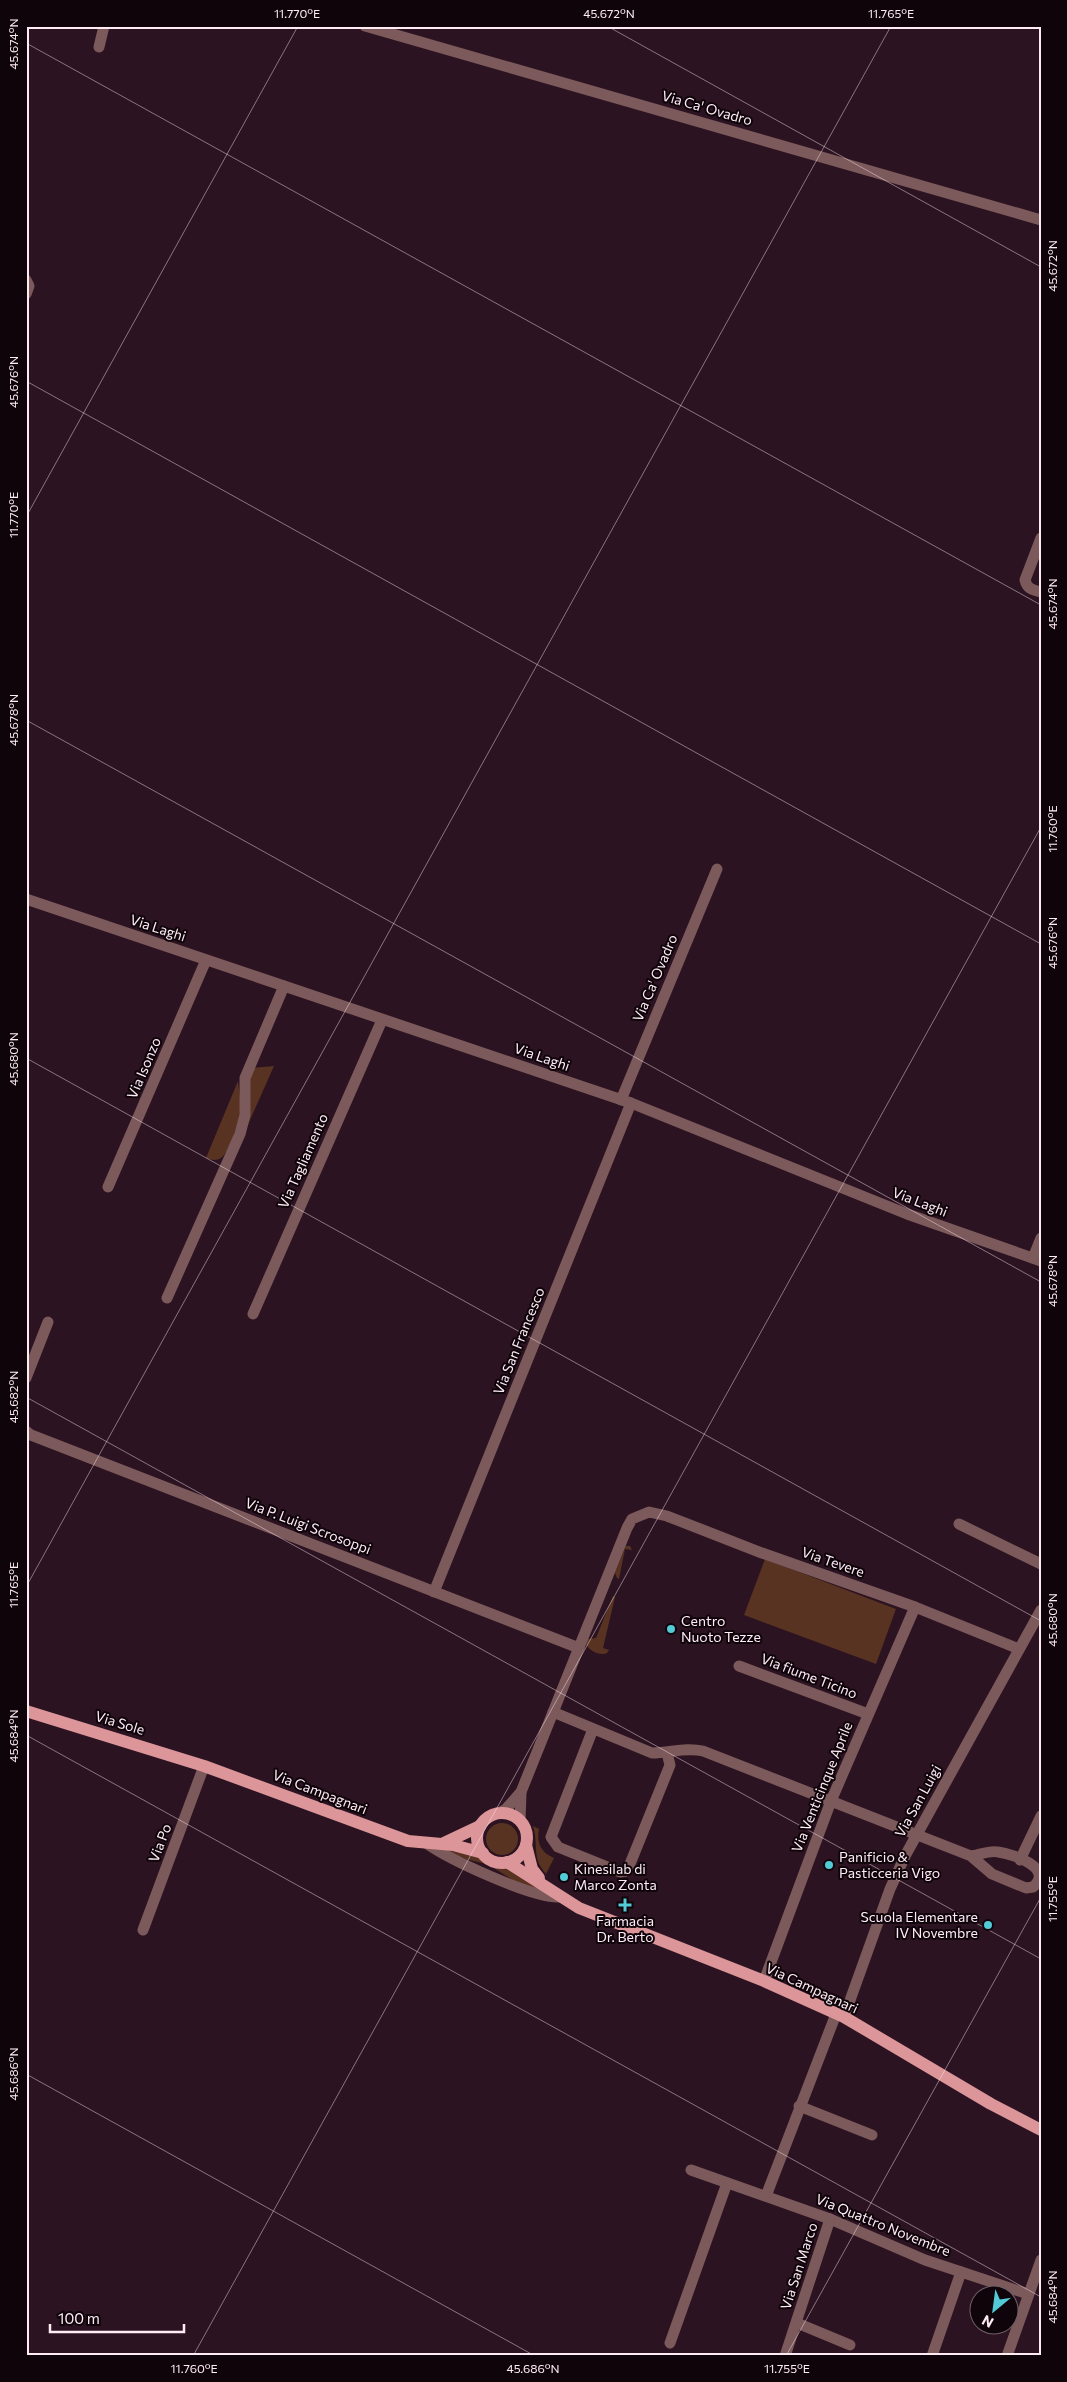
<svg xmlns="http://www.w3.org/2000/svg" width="1067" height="2382" font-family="Commissioner,sans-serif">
  <rect width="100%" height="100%" fill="#2c1321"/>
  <g fill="#593321">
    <polygon points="274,1066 246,1129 247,1083 252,1068"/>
    <path d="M238,1081C239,1091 241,1102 240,1112C240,1121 228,1154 221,1158C216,1161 211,1160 206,1158Z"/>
    <polygon points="626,1546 630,1546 632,1550 625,1549 619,1579 617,1578 615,1573"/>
    <polygon points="765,1559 896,1609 876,1664 744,1615"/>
    <path d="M613,1596L615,1597L603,1648L609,1650L607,1653C600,1656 589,1651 586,1644L587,1639L596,1638Z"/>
    <circle cx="502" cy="1839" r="16"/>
    <path d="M533,1826L539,1829C536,1842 541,1853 554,1858L546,1874C531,1857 539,1845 533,1826Z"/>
    <polygon points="443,1849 478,1857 486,1864 466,1859"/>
    <polygon points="494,1868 506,1868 542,1890 519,1884"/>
  </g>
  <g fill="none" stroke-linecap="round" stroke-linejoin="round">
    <g stroke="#7c595a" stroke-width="11">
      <path d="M365,26C591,89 815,157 1041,220"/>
      <polyline points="99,47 104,26"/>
      <polyline points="26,280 29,286 26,294"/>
      <path d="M1041,538L1025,580C1027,589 1033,590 1041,592"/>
      <polyline points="26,899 631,1103 907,1214 1041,1261"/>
      <polyline points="621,1100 717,869"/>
      <polyline points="108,1187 206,960"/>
      <polyline points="1033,1258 1041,1238"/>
      <polyline points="167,1298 240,1134 245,1115 245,1078 284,986"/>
      <polyline points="253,1314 382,1020"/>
      <polyline points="26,1378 48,1322"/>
      <polyline points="26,1431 31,1435 579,1648"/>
      <polyline points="959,1524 1041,1564"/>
      <polyline points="434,1592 631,1103"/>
      <polyline points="739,1666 868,1714"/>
      <path d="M553,1712L652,1753C670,1753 685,1747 703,1751L971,1856L992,1874L1026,1888L1033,1887C1055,1868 1013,1854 998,1852C990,1850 979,1855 971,1856"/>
      <polyline points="593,1729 551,1837 558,1847 620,1872 626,1871 630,1864 670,1765 667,1753"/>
      <polyline points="499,1813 506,1809 521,1792 627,1528 632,1519 649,1512 667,1516 762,1553 915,1607 1019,1649"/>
      <polyline points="520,1821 521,1792"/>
      <path d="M426,1843C450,1860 532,1898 559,1897"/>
      <polyline points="1020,1860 1041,1816"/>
      <polyline points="143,1930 204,1766"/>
      <polyline points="764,1981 831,1801 915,1607"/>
      <polyline points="844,2017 890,1889 905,1856 1041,1610"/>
      <polyline points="799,2106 872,2135"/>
      <polyline points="691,2170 830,2219 925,2260 1028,2294"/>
      <polyline points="766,2196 836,2014"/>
      <polyline points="797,2323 850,2345"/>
      <polyline points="670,2343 727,2183"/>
      <polyline points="785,2356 830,2219"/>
      <polyline points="932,2356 961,2272"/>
      <polyline points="1007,2356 1041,2260"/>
    </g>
    <g stroke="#dc9599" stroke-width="12">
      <polyline points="26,1711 204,1766 408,1841 453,1845 483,1853"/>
      <circle cx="502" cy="1838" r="25"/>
      <polyline points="444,1843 480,1826"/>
      <polyline points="526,1845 532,1869 539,1878"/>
      <polyline points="507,1862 579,1908 764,1981 844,2017 991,2104 1041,2130"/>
    </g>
  </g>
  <path fill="none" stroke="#feebf4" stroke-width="1" stroke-opacity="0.45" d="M607,26L1041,267M26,43L1041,605M26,381L1041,944M26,517L298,26M26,720L1041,1282M26,1058L1041,1621M26,1397L1041,1959M26,1587L891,26M26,1735L1041,2297M26,2074L535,2356M193,2356L1041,827M786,2356L1041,1897"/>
  <g fill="#52cbd7" stroke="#0e0409" stroke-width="2">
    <circle cx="671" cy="1629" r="5"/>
    <circle cx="829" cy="1865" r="5"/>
    <circle cx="564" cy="1877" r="5"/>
    <path d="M622.5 1897.5h5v5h5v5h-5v5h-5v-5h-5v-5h5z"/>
    <circle cx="988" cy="1925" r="5"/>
  </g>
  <g text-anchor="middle" stroke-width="4" stroke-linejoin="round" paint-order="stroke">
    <g font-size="14" fill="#feebf4" stroke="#0e0409">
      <text transform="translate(707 108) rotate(16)" y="5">Via Ca' Ovadro</text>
      <text transform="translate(158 928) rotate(18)" y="5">Via Laghi</text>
      <text transform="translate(655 978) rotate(-67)" y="5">Via Ca' Ovadro</text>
      <text transform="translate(542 1057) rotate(19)" y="5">Via Laghi</text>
      <text transform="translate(144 1068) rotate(-67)" y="5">Via Isonzo</text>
      <text transform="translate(303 1161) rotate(-66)" y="5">Via Tagliamento</text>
      <text transform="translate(920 1202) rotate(21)" y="5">Via Laghi</text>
      <text transform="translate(519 1341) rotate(-68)" y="5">Via San Francesco</text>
      <text transform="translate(308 1526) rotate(21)" y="5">Via P. Luigi Scrosoppi</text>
      <text transform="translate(833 1562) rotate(19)" y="5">Via Tevere</text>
      <text transform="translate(809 1676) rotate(21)" y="5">Via fiume Ticino</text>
      <text transform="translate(120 1723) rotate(17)" y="5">Via Sole</text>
      <text transform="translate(822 1787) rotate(-68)" y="5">Via Venticinque Aprile</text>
      <text transform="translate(320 1792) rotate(21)" y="5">Via Campagnari</text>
      <text transform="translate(918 1801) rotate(-61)" y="5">Via San Luigi</text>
      <text transform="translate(160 1843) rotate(-69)" y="5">Via Po</text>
      <text transform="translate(812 1988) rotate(25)" y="5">Via Campagnari</text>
      <text transform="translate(883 2225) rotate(22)" y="5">Via Quattro Novembre</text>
      <text transform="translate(799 2266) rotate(-72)" y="5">Via San Marco</text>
    </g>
    <g font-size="14" fill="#feebf4" stroke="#0e0409" text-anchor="start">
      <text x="681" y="1626">Centro<tspan x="681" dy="16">Nuoto Tezze</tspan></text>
      <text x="839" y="1862">Panificio &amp;<tspan x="839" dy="16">Pasticceria Vigo</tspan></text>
      <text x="574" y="1874">Kinesilab di<tspan x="574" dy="16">Marco Zonta</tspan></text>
      <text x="978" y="1922" text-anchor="end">Scuola Elementare<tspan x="978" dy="16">IV Novembre</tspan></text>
      <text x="625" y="1926" text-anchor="middle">Farmacia<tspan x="625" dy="16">Dr. Berto</tspan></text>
    </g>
  </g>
  <rect width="1067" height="2382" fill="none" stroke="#0e0409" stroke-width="55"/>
  <g transform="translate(994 2310) rotate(209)"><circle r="24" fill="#0e0409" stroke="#6e6067"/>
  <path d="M0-4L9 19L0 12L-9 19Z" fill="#52cbd7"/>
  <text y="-8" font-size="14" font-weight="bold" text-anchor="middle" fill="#feebf4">N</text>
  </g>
  <path d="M50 2324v8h134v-8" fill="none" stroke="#feebf4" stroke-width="2.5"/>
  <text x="58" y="2324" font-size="15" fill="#feebf4" stroke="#0e0409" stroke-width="4" paint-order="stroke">100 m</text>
  <rect x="28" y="28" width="1012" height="2326" fill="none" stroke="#feebf4" stroke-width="2"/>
  <g font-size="12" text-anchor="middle" fill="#feebf4">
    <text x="297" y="18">11.770°E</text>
    <text x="609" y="18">45.672°N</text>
    <text x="891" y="18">11.765°E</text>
    <text transform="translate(14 44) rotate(-90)" y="4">45.674°N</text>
    <text transform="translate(1053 266) rotate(-90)" y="4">45.672°N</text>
    <text transform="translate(14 382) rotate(-90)" y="4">45.676°N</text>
    <text transform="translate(14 515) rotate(-90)" y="4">11.770°E</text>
    <text transform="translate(1053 604) rotate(-90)" y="4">45.674°N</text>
    <text transform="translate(14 720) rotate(-90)" y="4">45.678°N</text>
    <text transform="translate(1053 829) rotate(-90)" y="4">11.760°E</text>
    <text transform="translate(1053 943) rotate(-90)" y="4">45.676°N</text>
    <text transform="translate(14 1059) rotate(-90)" y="4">45.680°N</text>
    <text transform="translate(1053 1281) rotate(-90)" y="4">45.678°N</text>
    <text transform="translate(14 1397) rotate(-90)" y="4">45.682°N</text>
    <text transform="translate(14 1585) rotate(-90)" y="4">11.765°E</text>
    <text transform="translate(1053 1620) rotate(-90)" y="4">45.680°N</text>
    <text transform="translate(14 1736) rotate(-90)" y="4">45.684°N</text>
    <text transform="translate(1053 1899) rotate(-90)" y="4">11.755°E</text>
    <text transform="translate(14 2074) rotate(-90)" y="4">45.686°N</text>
    <text transform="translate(1053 2297) rotate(-90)" y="4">45.684°N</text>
    <text x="194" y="2373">11.760°E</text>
    <text x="533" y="2373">45.686°N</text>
    <text x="787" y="2373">11.755°E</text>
  </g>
</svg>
